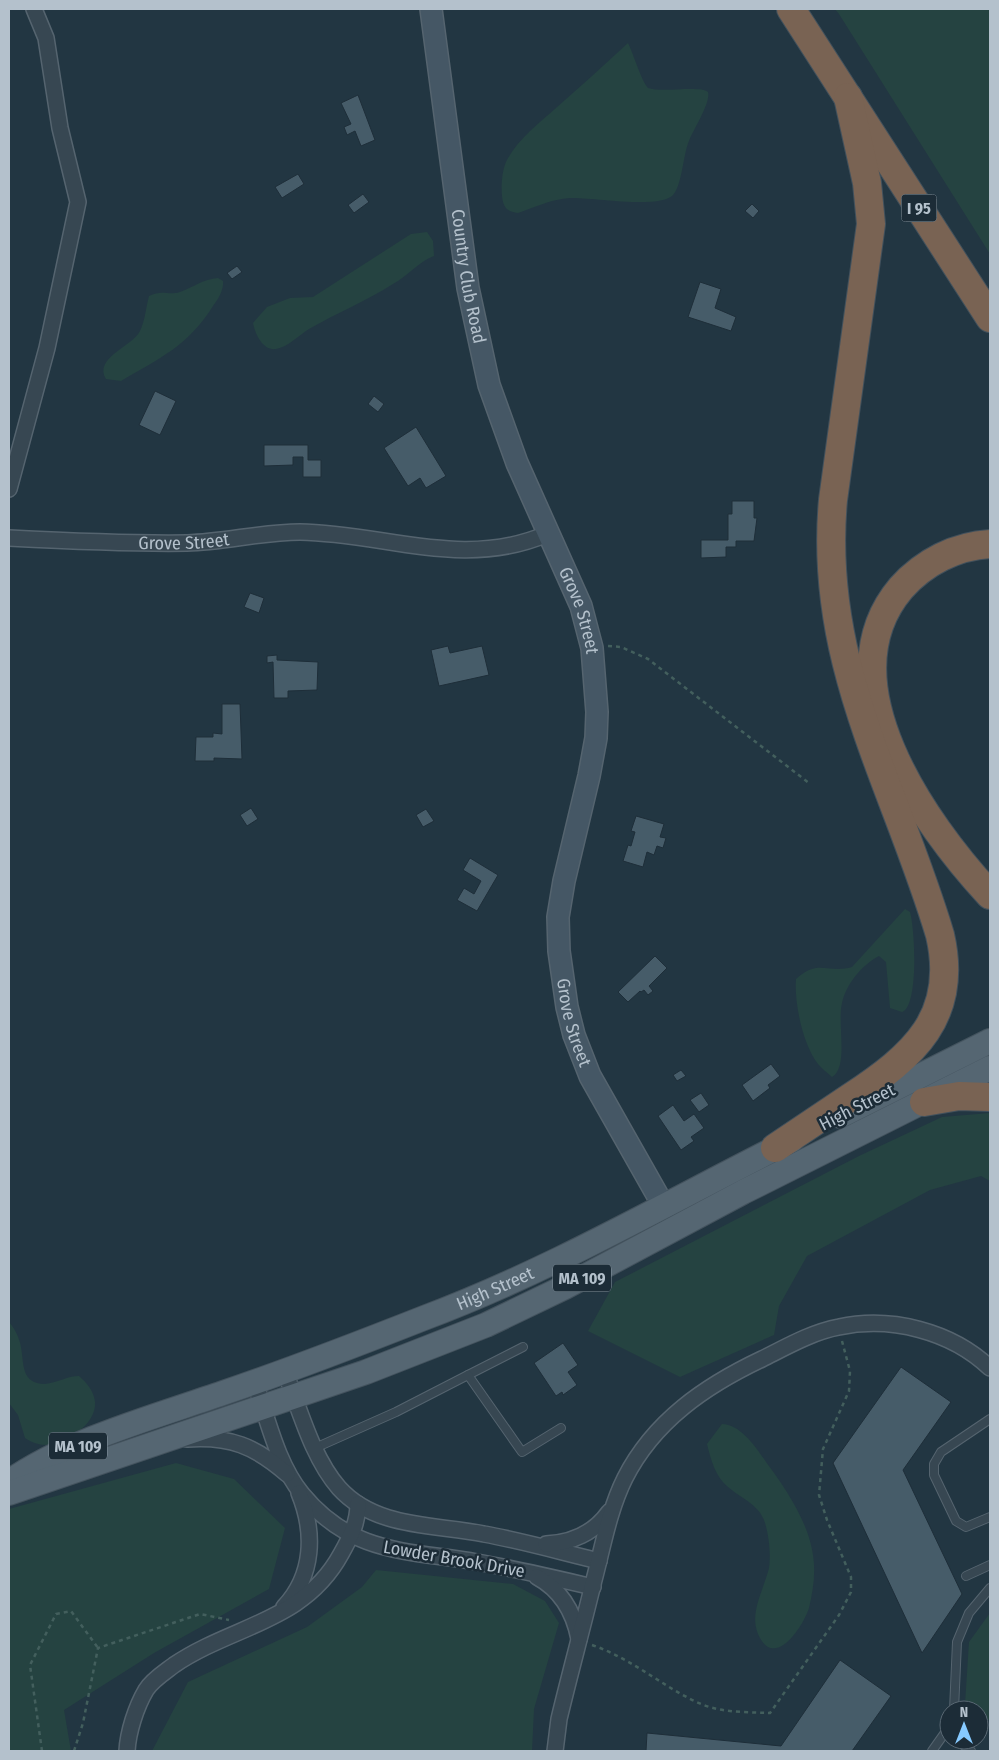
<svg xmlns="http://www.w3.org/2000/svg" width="999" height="1760" font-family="'Fira Sans Condensed',sans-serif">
  <rect width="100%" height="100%" fill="#223642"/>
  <g fill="#254341">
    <polygon points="835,9 990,9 990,254 839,14"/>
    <path d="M628,43C634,55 641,80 648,88C662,93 700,85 708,92C711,103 693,130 689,141C683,154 682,188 672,196C655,209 593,197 570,198C552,199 535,207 518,213C507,212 503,207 502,196C501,186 502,171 506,162C516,141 539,123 556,108C580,87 604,65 628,43Z"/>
    <path d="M427,232L433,241L434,256C418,262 408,276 393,284C366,301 337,313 309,329C299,335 288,347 276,349C263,351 255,334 253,323L267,307L290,298L313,297L411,234Z"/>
    <path d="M218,278L223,281C224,290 218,299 213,306C188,346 160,358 121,381L106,379C93,358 133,346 140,331C145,321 146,307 149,296C163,289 168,296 180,292C194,287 203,279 218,278Z"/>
    <path d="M905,909L910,912C915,928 919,1006 902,1012L890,1008L886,962L879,956C862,965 846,984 842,1003C837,1023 849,1067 832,1077C828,1073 822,1069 818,1064C803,1045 794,1003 796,979C818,958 828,974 852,967Z"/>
    <polygon points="990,1113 990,1181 981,1176 930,1190 807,1256 779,1306 774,1335 680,1377 588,1331 615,1282 859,1156 942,1117"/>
    <path d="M9,1322C15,1329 19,1337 21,1347C24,1364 21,1384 45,1384C57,1383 67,1376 79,1376C86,1382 94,1391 95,1402C97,1424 66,1444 46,1445C38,1445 31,1442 25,1438L18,1415L9,1403Z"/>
    <path d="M722,1424C740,1424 756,1447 766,1462C786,1489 808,1521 813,1555C816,1573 813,1591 809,1608C803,1627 774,1671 758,1634C749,1613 764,1589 769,1568C771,1555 769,1536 765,1523C760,1505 742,1499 728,1487C715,1476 711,1460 707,1444Z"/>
    <polygon points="176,1463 234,1479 285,1528 269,1589 154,1653 64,1710 71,1751 9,1751 9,1509"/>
    <polygon points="376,1570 513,1584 545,1601 559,1623 534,1709 532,1751 152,1751 188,1682 307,1627 362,1587"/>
    <polygon points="990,1613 990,1721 979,1713 979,1710 975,1710 965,1704 969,1642"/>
  </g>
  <g fill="#465c69" stroke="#1e2e39">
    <polygon points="358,95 375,140 361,146 355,131 347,135 344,127 351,124 341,103"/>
    <polygon points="298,174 304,184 282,198 275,187"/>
    <polygon points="363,194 369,202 354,213 348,205"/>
    <polygon points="752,204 759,211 753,218 745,211"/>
    <polygon points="237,266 242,272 232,279 227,273"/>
    <polygon points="700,282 721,289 715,308 736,317 731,331 688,317"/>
    <polygon points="155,391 176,401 160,435 139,425"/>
    <polygon points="374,396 384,404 378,412 368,404"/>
    <polygon points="416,427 446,476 426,488 420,478 408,486 384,448"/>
    <polygon points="264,445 308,445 308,460 321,460 321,477 303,477 303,457 293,457 293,465 264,466"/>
    <polygon points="732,501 754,501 754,518 757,518 754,541 736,541 736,547 726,547 726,557 701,558 701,540 728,540 728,514 732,514"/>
    <polygon points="250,593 264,598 259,613 244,607"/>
    <polygon points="448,646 450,653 482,646 489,675 439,686 431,650"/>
    <polygon points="277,655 277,660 318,662 317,690 288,691 288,698 274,698 273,662 267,663 267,656"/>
    <polygon points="222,704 240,704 242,759 214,758 214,761 195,761 196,737 213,737 213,733 222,734"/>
    <polygon points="251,808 258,819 247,826 240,815"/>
    <polygon points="426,809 434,821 423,827 416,815"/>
    <polygon points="636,816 664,824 660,837 666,838 663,848 657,846 654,855 647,852 643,867 623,861 628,845 631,846 635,832 631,831"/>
    <polygon points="470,858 498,875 477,911 457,900 464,888 474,894 481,881 463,870"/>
    <polygon points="655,956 667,968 649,986 653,991 648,995 644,990 641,992 640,991 628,1002 618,992"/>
    <polygon points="771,1064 780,1076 768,1085 770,1088 753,1101 742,1085"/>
    <polygon points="681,1070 686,1076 677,1081 673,1075"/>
    <polygon points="701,1093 709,1105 699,1112 690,1100"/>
    <polygon points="673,1105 684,1121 694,1114 704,1128 691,1137 694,1141 681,1150 658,1116"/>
    <polygon points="563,1343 578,1365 568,1372 577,1385 563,1395 562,1392 556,1396 534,1363"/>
    <polygon points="901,1367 951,1402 903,1470 962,1594 922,1653 833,1463"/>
    <polygon points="840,1660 891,1696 852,1751 646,1751 647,1733 781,1746"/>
  </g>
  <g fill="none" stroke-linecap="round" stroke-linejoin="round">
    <g stroke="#55646f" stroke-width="10">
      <g id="lane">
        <polyline points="468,1375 523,1347"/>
        <polyline points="990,1419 941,1452 934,1464 934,1475 956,1521 966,1527 990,1517"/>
        <polyline points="315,1448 396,1412 468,1375 522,1452 561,1428"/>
        <polyline points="966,1576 990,1565"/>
        <polyline points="954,1710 957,1642 969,1613 990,1588"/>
        <polyline points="957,1740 971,1751"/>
        <polyline points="932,1751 949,1727"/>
      </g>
    </g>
    <g stroke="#55646f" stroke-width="18">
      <g id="street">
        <polyline points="9,489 47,348 78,202 60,128 46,38 34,9"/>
        <path id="s1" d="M9,538C68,541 127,544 187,543C225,542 262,532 300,532C384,533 463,570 547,534"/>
        <path d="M285,1372C300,1410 312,1457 339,1488C376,1529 435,1524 484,1534C523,1541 561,1552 599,1561"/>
        <path d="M255,1383C268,1420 277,1463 302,1494C352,1555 408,1550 477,1562C516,1569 554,1578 593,1587"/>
        <path d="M187,1439C230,1436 255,1446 287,1474"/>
        <path d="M546,1544C571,1543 594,1533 609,1512"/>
        <path d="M537,1577C561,1590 574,1613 579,1639"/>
        <path d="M284,1607C314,1575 315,1532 299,1493"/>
        <path d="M127,1751C128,1732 136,1707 146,1690C152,1680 165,1672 174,1665C233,1625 304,1622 341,1554C350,1538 358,1523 358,1504"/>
        <path d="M555,1751L559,1719C570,1673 583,1626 594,1580C603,1546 609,1510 625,1478C654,1421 705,1386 762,1359C786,1347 812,1332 839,1327C891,1316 951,1331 990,1368"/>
      </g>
    </g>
    <g stroke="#55646f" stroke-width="24">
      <g id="secondary">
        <path id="s2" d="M431,9L468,288L489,385L517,463L581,606L592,648L597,712L596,738L589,776L564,881L558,917L559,951L567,1007L574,1035L590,1076L663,1205"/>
      </g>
    </g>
    <g stroke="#44535e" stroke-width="26">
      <g id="primary">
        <polyline points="840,1116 990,1041"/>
        <path id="s3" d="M9,1482C69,1440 154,1417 223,1393C291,1370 358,1344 424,1318C552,1270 670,1201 792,1140"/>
        <polyline points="9,1493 366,1372 486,1325 565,1287 743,1192 990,1068"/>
      </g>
    </g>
    <g stroke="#42515c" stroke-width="30">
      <g id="highway">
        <polyline points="791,9 990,318"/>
        <path d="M990,544C956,546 924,562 901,588C822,681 924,824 990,895"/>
        <polyline points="924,1102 959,1096 990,1097"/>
        <path d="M775,1148C800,1131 826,1114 851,1097C913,1056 959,1017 940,935C895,784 818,664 833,500L871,224L867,183L848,97"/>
      </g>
    </g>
    <g stroke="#435f5d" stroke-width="2.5" stroke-dasharray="4 4" stroke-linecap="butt">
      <polyline points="608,646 621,647 648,659 809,783"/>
      <path d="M592,1645C633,1659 664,1688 701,1704C723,1713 748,1712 770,1713L839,1615L851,1592V1577L827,1520L819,1495L823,1449L849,1391L850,1371L842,1341"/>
      <polyline points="42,1751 30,1665 56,1614 71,1611 98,1648"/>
      <polyline points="74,1751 83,1723 98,1648 200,1614 229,1620"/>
    </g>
    <use href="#lane" stroke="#374752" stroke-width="8"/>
    <use href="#street" stroke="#374752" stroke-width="15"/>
    <use href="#secondary" stroke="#455765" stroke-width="21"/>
    <use href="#primary" stroke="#556672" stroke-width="24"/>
    <use href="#highway" stroke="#796353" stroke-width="28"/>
  </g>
  <g text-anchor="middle" stroke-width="5" stroke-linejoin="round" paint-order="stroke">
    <g fill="#1c2c37" stroke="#86949f" stroke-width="1">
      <rect x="901.5" y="194.5" width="35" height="27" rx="4"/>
      <rect x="553" y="1264.5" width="58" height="27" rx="4"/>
      <rect x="49" y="1432.5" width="58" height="27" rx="4"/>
    </g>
    <g font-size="16" font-weight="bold" fill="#b4c1cc">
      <text x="919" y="214">I 95</text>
      <text x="582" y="1284">MA 109</text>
      <text x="78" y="1452">MA 109</text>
    </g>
    <g font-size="18" fill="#b4c1cc" stroke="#1c2c37">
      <text dy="6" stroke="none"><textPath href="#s2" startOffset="270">Country Club Road</textPath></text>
      <text dy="6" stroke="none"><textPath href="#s1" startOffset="175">Grove Street</textPath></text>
      <text dy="6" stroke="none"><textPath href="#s2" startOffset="624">Grove Street</textPath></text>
      <text dy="6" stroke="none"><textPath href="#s2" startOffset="1044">Grove Street</textPath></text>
      <text transform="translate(857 1107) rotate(-27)" y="6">High Street</text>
      <text dy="6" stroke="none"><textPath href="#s3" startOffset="524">High Street</textPath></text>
      <text transform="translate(454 1559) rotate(10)" y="6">Lowder Brook Drive</text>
    </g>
  </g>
  <rect width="999" height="1760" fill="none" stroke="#b4c1cc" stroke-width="20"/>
  <g transform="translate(964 1725)"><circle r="24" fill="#1c2c37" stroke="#596873"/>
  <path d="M0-4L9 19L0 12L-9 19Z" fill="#86caff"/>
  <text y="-8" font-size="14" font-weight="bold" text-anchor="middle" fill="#b4c1cc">N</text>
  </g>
</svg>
